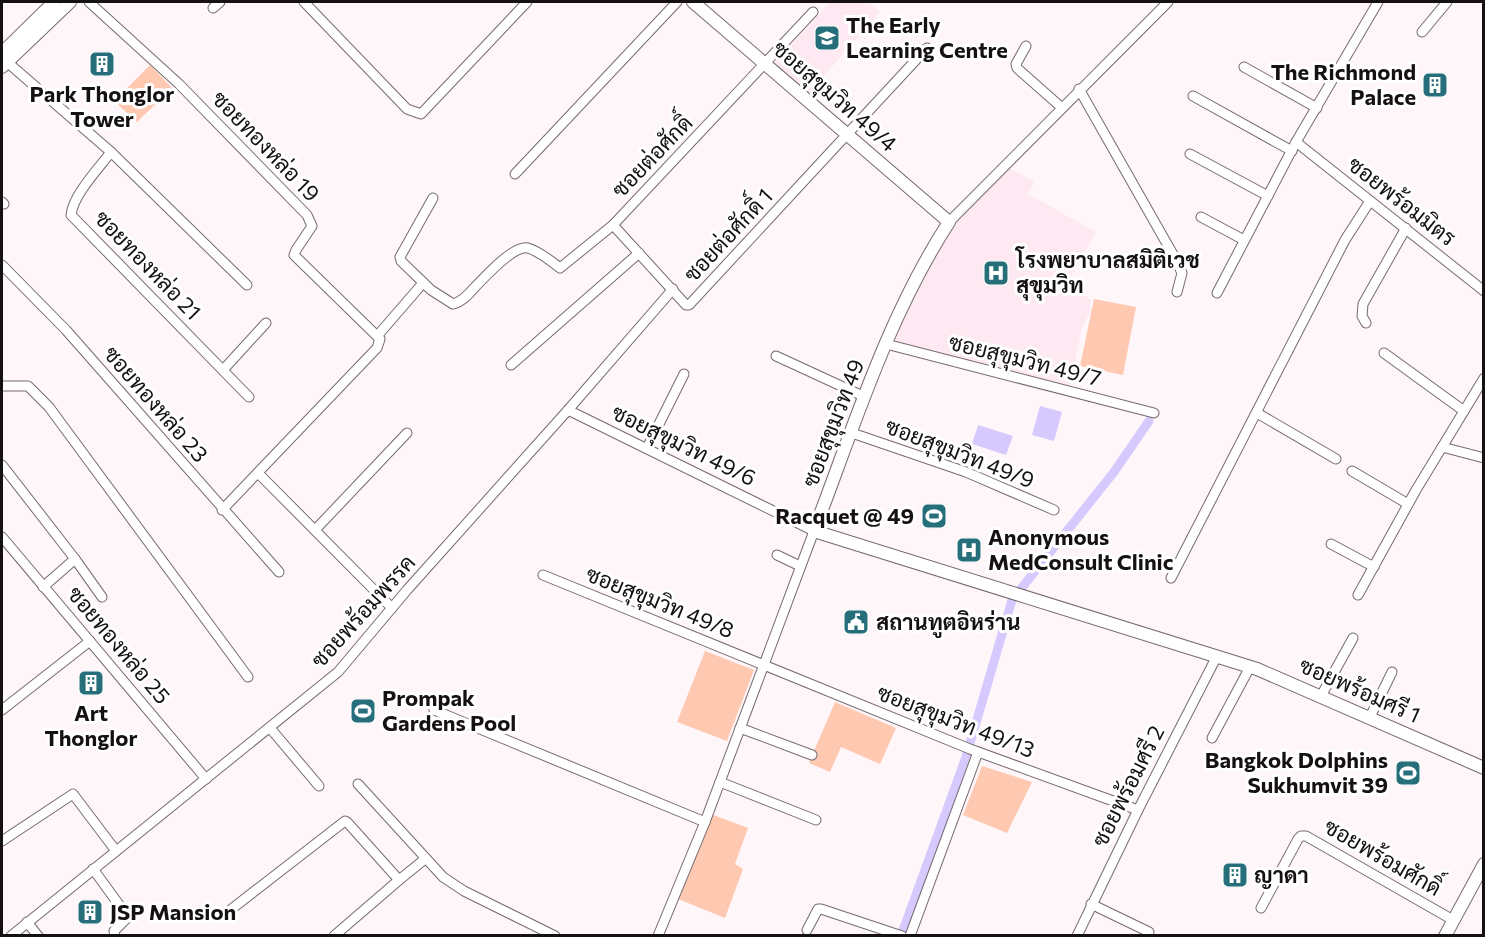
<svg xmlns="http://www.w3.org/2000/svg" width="1485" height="937" font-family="Commissioner,Sarabun,sans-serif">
  <rect width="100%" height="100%" fill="#fff6fa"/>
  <g fill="#fee8f2">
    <polygon points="830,2 868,2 880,12 808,94 774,64"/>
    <polygon points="1004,165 1034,181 1028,194 1096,232 1066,286 1092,300 1089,307 1092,309 1082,327 1070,389 888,340 949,220"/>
  </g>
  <g fill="#ffc9b1">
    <polygon points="150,65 172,88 137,122 114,101"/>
    <polygon points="1094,299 1136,307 1123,375 1080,366"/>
    <polygon points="705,651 754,670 727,741 677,722"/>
    <polygon points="835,702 896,728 880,764 841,747 830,772 809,763"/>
    <polygon points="982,766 1032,782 1007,833 963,815"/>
    <polygon points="711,814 748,828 735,864 743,869 725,918 678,899"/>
  </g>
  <g fill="#d5c9fe">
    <polygon points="1040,406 1062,412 1054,441 1032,435"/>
    <polygon points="978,425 1013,436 1006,455 972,444"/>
  </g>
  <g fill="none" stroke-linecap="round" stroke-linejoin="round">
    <polyline stroke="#d5c9fe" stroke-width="9" points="901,936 966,757 1012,600 1114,472 1149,421"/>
    <g stroke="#766a6f" stroke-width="11">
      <g id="street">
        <polyline points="89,2 179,84 307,215 312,226 296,250 294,255 380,339 377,348 222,510"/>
        <polyline points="304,2 407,109 421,114 527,2"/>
        <polyline points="213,8 220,2"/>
        <polyline points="1422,32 1447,2"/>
        <polyline points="1026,46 1016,64 1017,68 1061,107"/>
        <polyline points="7,62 111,152 247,285"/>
        <polyline points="1244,67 1317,108"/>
        <polyline points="1079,89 1175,258 1182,273 1177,292"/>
        <polyline points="1193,96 1292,151"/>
        <polyline points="1296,142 1484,291"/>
        <path d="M111,152C99,168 73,195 71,215L249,397"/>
        <polyline points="1190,154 1268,196"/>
        <polyline points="515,174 677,2"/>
        <path d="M433,198L400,257L401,261L431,290L453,304C462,302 469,294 475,287C485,277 513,245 528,248C539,251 551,261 560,268L613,225L813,12"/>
        <polyline points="2,202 4,204"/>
        <polyline points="1201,217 1244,240"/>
        <polyline points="949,222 1168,2"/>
        <polyline points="613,225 686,305 689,305 927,48"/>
        <polyline points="2,265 66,330 279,572"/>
        <polyline points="1217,293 1296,142 1378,2"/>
        <polyline points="1366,323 1362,316 1363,304 1406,228"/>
        <polyline points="378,335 423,283"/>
        <polyline points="886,344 1154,413"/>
        <polyline points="1384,353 1464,411"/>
        <polyline points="776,356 865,397"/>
        <polyline points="511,365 639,253"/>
        <polyline points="223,370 266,323"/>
        <polyline points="2,386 28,386 49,407 248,677"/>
        <polyline points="568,410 814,531 705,822 658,936"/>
        <polyline points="1257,413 1336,459"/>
        <polyline points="852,433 966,472 1054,510"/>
        <polyline points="1442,447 1484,458"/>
        <polyline points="647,448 684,374"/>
        <polyline points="2,465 75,559 102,597"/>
        <polyline points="1352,471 1408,504"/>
        <polyline points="259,474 392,608"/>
        <polyline points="315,530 407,433"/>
        <polyline points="2,537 206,779"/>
        <polyline points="1331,544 1374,567"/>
        <polyline points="777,555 800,566"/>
        <polyline points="543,575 970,749 1138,810"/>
        <polyline points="1171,578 1345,240 1370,201"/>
        <polyline points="43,587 75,559"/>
        <polyline points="1358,595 1416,490 1484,378"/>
        <polyline points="1321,696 1353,638"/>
        <polyline points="2,710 90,641"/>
        <polyline points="434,710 705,822"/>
        <polyline points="1370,717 1392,672"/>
        <polyline points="270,728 319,786"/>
        <polyline points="740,728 812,755"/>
        <polyline points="1212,738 1250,667"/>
        <polyline points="720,782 816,820"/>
        <polyline points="358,784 443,877 464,891 555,936"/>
        <polyline points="2,841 73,794 116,851"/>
        <polyline points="93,869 128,917 114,931 115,936"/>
        <polyline points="1091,904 1149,932"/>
        <polyline points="1261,908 1298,839 1301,836 1306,836 1453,920"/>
        <polyline points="229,911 345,821 347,822 399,880 425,859"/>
        <polyline points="27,922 38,936"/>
        <polyline points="807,930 818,909 821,909 902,936"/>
        <polyline points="11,936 338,672 407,590 568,410 673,289"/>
        <polyline points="334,936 399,880"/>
        <polyline points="910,936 978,752"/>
        <polyline points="1077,936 1138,810 1217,656"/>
      </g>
    </g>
    <g stroke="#766a6f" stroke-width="14">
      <g id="secondary">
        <path d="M693,2L949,222C888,316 854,426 814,531L1257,669L1484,768"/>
        <polyline points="2,53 54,2"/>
        <polyline points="2,67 70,2"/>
        <polyline points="1445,936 1484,864"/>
      </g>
    </g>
    <use href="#street" stroke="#fff" stroke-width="9"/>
    <use href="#secondary" stroke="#fff" stroke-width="12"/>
  </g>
  <defs>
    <g id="school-square" transform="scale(1.35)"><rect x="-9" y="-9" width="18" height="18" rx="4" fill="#276e7b" stroke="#fff"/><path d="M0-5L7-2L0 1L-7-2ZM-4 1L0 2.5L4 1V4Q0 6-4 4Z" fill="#fff"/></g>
    <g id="building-square" transform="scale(1.35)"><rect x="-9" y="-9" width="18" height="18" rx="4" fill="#276e7b" stroke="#fff"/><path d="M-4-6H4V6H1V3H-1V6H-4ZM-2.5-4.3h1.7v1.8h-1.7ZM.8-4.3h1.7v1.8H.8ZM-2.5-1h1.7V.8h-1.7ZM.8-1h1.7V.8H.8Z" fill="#fff"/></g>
    <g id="hospital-square" transform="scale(1.35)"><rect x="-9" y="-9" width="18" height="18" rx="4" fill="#276e7b" stroke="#fff"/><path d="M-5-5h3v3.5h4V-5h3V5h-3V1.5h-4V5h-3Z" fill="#fff"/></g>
    <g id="stadium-square" transform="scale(1.35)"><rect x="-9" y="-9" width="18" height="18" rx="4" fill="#276e7b" stroke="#fff"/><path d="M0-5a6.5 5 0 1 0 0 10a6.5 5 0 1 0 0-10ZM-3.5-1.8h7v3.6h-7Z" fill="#fff"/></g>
    <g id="civic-square" transform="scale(1.35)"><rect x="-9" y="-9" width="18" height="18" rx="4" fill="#276e7b" stroke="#fff"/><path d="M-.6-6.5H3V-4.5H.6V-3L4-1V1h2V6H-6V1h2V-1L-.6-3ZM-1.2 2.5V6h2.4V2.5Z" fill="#fff"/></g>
  </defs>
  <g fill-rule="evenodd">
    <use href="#school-square" x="827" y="38"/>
    <use href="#building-square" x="102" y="64"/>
    <use href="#building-square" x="1435" y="85"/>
    <use href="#hospital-square" x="996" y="273"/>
    <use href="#stadium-square" x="934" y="516"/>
    <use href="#hospital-square" x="969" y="550"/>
    <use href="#civic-square" x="856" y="622"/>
    <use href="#building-square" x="91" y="683"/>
    <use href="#stadium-square" x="363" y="711"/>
    <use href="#stadium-square" x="1408" y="773"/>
    <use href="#building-square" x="1235" y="875"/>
    <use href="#building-square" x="90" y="912"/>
  </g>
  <g text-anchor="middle" stroke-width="6" stroke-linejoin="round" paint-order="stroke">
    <g font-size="22" font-weight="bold" fill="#151113" stroke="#fff" text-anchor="start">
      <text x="846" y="33">The Early<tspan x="846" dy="25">Learning Centre</tspan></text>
      <text x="1416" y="80" text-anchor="end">The Richmond<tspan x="1416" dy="25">Palace</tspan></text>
      <text x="102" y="102" text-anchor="middle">Park Thonglor<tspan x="102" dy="25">Tower</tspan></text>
      <text x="1016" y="268">โรงพยาบาลสมิติเวช<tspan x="1016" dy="25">สุขุมวิท</tspan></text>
      <text x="914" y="524" text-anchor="end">Racquet @ 49</text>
      <text x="988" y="545">Anonymous<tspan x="988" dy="25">MedConsult Clinic</tspan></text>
      <text x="876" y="630">สถานทูตอิหร่าน</text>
      <text x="382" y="706">Prompak<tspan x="382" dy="25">Gardens Pool</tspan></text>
      <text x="91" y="721" text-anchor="middle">Art<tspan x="91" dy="25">Thonglor</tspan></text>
      <text x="1388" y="768" text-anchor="end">Bangkok Dolphins<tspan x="1388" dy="25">Sukhumvit 39</tspan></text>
      <text x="1254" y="883">ญาดา</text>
      <text x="110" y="920">JSP Mansion</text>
    </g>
    <g font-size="22" fill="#151113" stroke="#fff">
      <text transform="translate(835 96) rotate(41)" y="8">ซอยสุขุมวิท 49/4</text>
      <text transform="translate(266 146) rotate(46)" y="8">ซอยทองหล่อ 19</text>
      <text transform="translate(652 156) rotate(-46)" y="8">ซอยต่อศักดิ์</text>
      <text transform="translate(1402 201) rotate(38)" y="8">ซอยพร้อมมิตร</text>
      <text transform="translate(728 235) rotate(-47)" y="8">ซอยต่อศักดิ์ 1</text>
      <text transform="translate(148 265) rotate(46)" y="8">ซอยทองหล่อ 21</text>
      <text transform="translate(1025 360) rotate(14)" y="8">ซอยสุขุมวิท 49/7</text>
      <text transform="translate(156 404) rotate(49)" y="8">ซอยทองหล่อ 23</text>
      <text transform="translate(833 423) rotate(-69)" y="8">ซอยสุขุมวิท 49</text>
      <text transform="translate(684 445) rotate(26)" y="8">ซอยสุขุมวิท 49/6</text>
      <text transform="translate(960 453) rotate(21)" y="8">ซอยสุขุมวิท 49/9</text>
      <text transform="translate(660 602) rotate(22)" y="8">ซอยสุขุมวิท 49/8</text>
      <text transform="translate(363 611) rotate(-48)" y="8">ซอยพร้อมพรรค</text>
      <text transform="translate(119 645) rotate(50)" y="8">ซอยทองหล่อ 25</text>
      <text transform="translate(1360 690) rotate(24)" y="8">ซอยพร้อมศรี 1</text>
      <text transform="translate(956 721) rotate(21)" y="8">ซอยสุขุมวิท 49/13</text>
      <text transform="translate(1128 786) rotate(-63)" y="8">ซอยพร้อมศรี 2</text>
      <text transform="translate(1383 857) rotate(30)" y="8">ซอยพร้อมศักดิ์</text>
    </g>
  </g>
  <rect width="1485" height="937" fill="none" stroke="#151113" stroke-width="6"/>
</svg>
